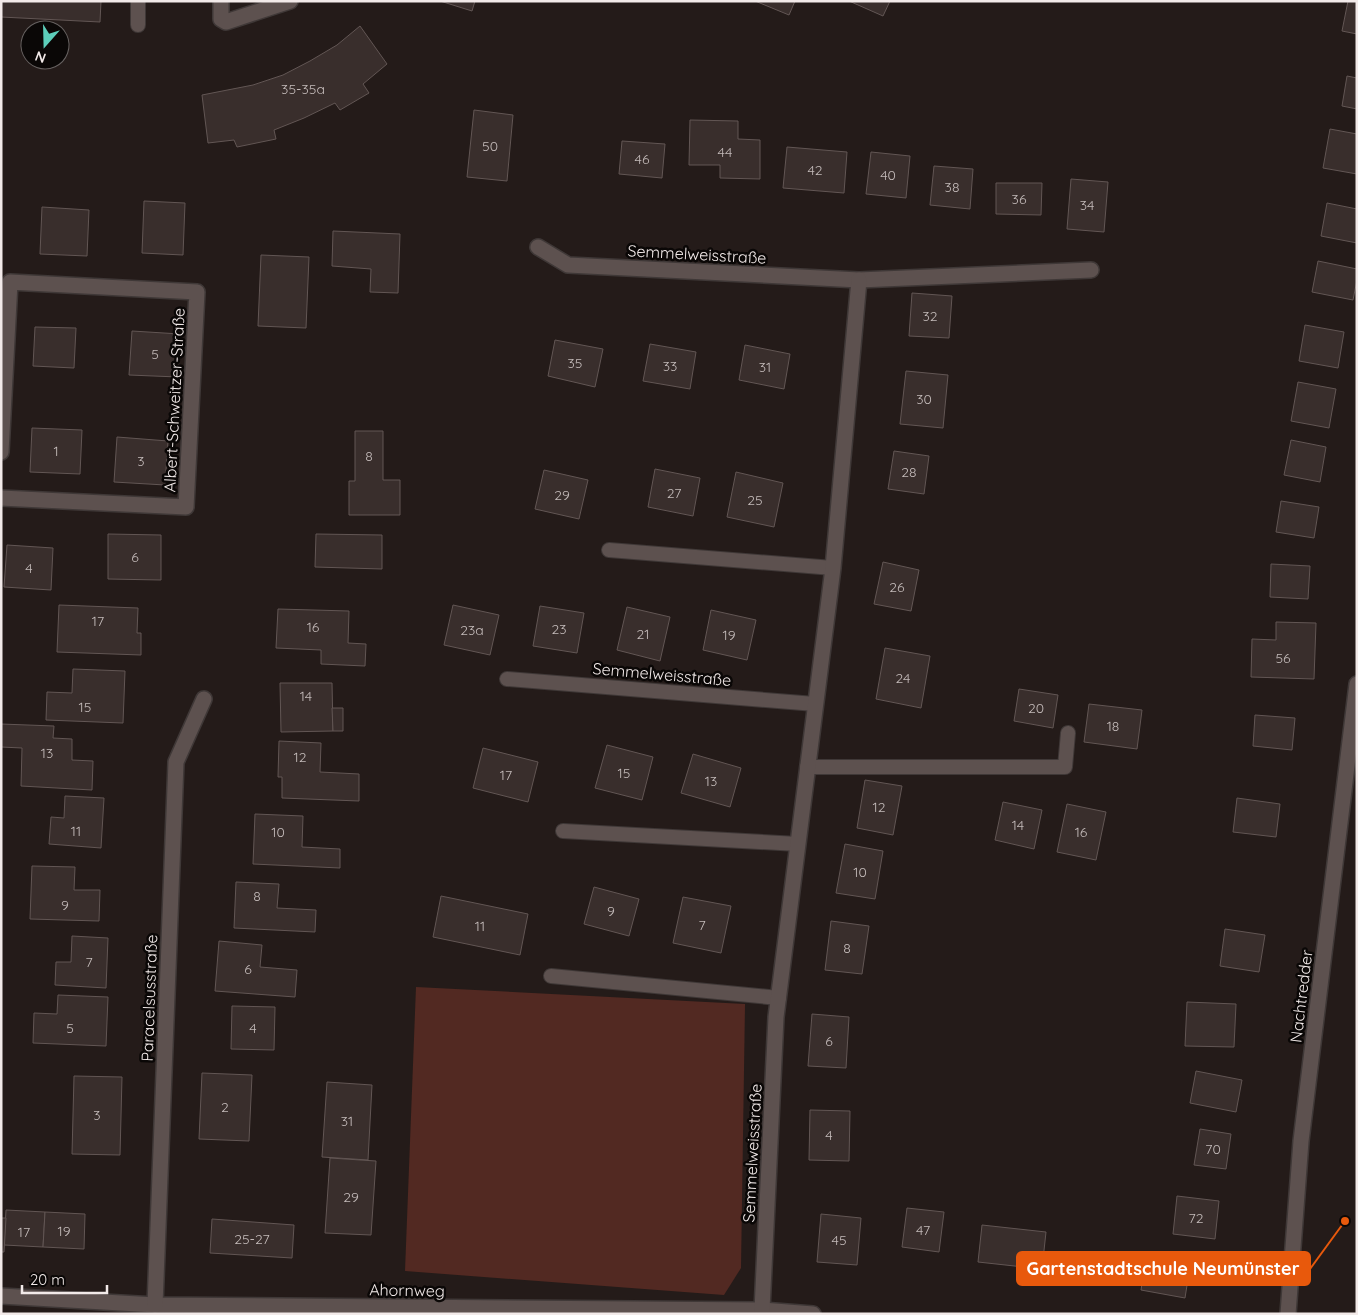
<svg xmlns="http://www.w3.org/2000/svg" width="1358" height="1315" font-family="Quicksand,sans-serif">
  <rect width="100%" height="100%" fill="#241b19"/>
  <polygon fill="#522922" points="416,987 745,1004 741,1268 724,1295 405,1271"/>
  <g fill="#392e2c" stroke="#625654">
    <polygon points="1,1 101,1 100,22 1,17"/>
    <polygon points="440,1 475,1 472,11"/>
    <polygon points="755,1 795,1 789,15"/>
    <polygon points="849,1 890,1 883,16"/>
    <polygon points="1348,1 1357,1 1357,34 1342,31"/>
    <polygon points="360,26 387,64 363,84 369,93 340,110 335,103 304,118 274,130 276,139 237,147 234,140 208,143 202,95 253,85 283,75 310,61 337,45"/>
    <polygon points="1347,76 1357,78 1357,109 1342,106"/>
    <polygon points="474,110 513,115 507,181 467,177"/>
    <polygon points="690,120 738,121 738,139 760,140 760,179 720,178 720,165 689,165"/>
    <polygon points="1330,129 1357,134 1357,174 1323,168"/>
    <polygon points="622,141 665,144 662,178 619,174"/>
    <polygon points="787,147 847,152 844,193 783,188"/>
    <polygon points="871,152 910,156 906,198 866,194"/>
    <polygon points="934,166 973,169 970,209 930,205"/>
    <polygon points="1071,179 1108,182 1104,232 1067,229"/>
    <polygon points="996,183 1042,183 1041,215 996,214"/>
    <polygon points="144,201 185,203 183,255 142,253"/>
    <polygon points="1327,203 1357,209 1357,243 1321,236"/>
    <polygon points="42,207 89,210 87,256 40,254"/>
    <polygon points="333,231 400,234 398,293 370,292 371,269 332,266"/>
    <polygon points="261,255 309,257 306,328 258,326"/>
    <polygon points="1318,261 1357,269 1357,280 1353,300 1312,292"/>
    <polygon points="912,293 952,296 949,338 909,336"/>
    <polygon points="1305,325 1344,332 1338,368 1299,361"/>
    <polygon points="35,327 76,328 74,368 33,366"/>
    <polygon points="132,331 180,334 178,377 129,375"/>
    <polygon points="555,340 603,349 595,387 548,376"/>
    <polygon points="650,344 696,352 690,389 643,381"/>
    <polygon points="745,345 790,354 784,389 739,380"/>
    <polygon points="906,371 948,375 943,428 900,424"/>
    <polygon points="1298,382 1336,389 1329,428 1291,421"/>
    <polygon points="32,428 82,430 80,474 30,472"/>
    <polygon points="355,431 383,431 383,480 400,480 400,515 349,515 349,481 355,481"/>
    <polygon points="117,437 168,441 165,485 114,482"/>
    <polygon points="1291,440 1326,447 1320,482 1284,475"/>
    <polygon points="894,451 929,456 924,494 888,489"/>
    <polygon points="655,469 700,478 693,516 648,507"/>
    <polygon points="544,470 588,480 579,519 535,509"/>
    <polygon points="736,472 783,483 774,527 727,517"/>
    <polygon points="1281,501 1319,507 1314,538 1276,532"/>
    <polygon points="108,534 161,535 161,580 108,579"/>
    <polygon points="316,534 382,535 382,569 315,567"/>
    <polygon points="7,545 53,548 51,590 4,587"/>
    <polygon points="883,562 919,570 911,611 874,604"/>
    <polygon points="1271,564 1310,566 1308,599 1270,597"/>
    <polygon points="59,605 138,608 137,633 141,633 141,655 57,652"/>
    <polygon points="453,605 499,615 490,655 444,645"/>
    <polygon points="540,606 584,613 577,653 533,646"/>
    <polygon points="627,607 670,617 660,661 617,650"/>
    <polygon points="278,609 349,611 348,643 366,644 365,666 321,664 321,650 276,648"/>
    <polygon points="711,610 756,620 747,660 703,650"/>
    <polygon points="1276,622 1316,623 1314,679 1251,677 1252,639 1276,640"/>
    <polygon points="885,648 930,656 921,708 876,699"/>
    <polygon points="73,669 125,671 123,723 46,720 47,692 72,693"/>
    <polygon points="280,683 332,683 333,731 281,732"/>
    <polygon points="1019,689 1058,695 1053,728 1014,721"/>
    <polygon points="1089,704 1142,710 1137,749 1084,742"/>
    <polygon points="332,708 343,708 343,731 333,731"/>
    <polygon points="1255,715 1295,718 1292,750 1253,746"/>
    <polygon points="1,724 54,726 53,738 72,739 72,760 93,761 92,790 21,786 22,748 1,747"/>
    <polygon points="279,741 321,743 320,772 359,774 359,801 282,798 282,777 278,777"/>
    <polygon points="607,745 653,757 642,800 595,788"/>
    <polygon points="483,748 538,762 528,802 473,788"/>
    <polygon points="693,754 741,768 730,807 681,793"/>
    <polygon points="865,780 902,786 893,835 857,828"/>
    <polygon points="65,796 104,798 101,848 49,844 51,817 64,818"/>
    <polygon points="1237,798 1280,804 1276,837 1233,832"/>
    <polygon points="1003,802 1042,810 1034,849 995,840"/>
    <polygon points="1067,804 1106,812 1096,860 1057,852"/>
    <polygon points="255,814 303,816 302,847 340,849 340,868 253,864"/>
    <polygon points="845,844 883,851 875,899 836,893"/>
    <polygon points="32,866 75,867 74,890 100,890 99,921 30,919"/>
    <polygon points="236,882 279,884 277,908 316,910 315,932 234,928"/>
    <polygon points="594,887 639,899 629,936 584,924"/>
    <polygon points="441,896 528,914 520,955 433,937"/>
    <polygon points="683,897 731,906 721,953 673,943"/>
    <polygon points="831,921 869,926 862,974 825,970"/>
    <polygon points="1225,929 1265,935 1259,972 1220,966"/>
    <polygon points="72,936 108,938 106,988 55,985 56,962 71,962"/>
    <polygon points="219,941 262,945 260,967 297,970 295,997 215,991"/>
    <polygon points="58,995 108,997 106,1046 33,1043 34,1013 57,1014"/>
    <polygon points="1187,1002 1236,1004 1234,1047 1185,1046"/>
    <polygon points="232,1006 275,1007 274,1050 231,1049"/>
    <polygon points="812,1014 849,1017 846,1068 808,1066"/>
    <polygon points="1196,1071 1242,1080 1236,1112 1190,1103"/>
    <polygon points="202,1073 252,1075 249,1141 199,1139"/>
    <polygon points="74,1076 122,1077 120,1155 72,1154"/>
    <polygon points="327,1082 372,1085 368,1160 322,1157"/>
    <polygon points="810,1110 850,1111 849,1161 809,1160"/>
    <polygon points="1200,1129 1231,1134 1226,1169 1194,1165"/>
    <polygon points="330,1158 376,1161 371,1235 325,1233"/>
    <polygon points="1177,1196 1219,1201 1215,1239 1173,1234"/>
    <polygon points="907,1208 944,1212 939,1252 902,1247"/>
    <polygon points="6,1210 45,1212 43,1247 4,1245"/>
    <polygon points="45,1212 85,1214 84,1249 43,1247"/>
    <polygon points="821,1214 861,1218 857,1265 817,1262"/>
    <polygon points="1,1218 6,1218 4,1252 1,1252"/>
    <polygon points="212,1219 294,1225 292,1258 210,1253"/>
    <polygon points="982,1225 1046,1232 1042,1269 978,1262"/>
    <polygon points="1147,1253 1191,1260 1185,1298 1141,1290"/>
  </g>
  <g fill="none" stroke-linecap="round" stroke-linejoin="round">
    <g stroke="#3f3837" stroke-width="16">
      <g id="lane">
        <polyline points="138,1 138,25"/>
        <polyline points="609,550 833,568"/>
        <polyline points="507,679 815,704"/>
        <polyline points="807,767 1065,767 1068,733"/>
        <polyline points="563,831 798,844"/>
        <polyline points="551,976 779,998"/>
      </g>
    </g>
    <g stroke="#3f3837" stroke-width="18">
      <g id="street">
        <polyline points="221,1 221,19 226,22 290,1"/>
        <polyline points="538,247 568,265 859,280 1091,270"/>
        <polyline points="1,452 10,282 197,292 186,507 1,498"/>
        <polyline points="1,1296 155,1305 762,1310 813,1314"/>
        <polyline points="155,1305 176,762 204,699"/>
        <polyline points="762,1310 776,1017 833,568 859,280"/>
        <polyline points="1288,1314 1301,1141 1357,684"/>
      </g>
    </g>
    <use href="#lane" stroke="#5d514f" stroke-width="14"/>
    <use href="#street" stroke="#5d514f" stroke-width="15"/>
  </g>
  <g text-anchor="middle" stroke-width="5" stroke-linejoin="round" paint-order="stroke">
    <g font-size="14" fill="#c4bbba">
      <text x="303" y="94">35-35a</text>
      <text x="490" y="151">50</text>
      <text x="725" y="157">44</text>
      <text x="642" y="164">46</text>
      <text x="815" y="175">42</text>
      <text x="888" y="180">40</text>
      <text x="952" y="192">38</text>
      <text x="1019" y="204">36</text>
      <text x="1087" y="210">34</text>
      <text x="930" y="321">32</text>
      <text x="155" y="359">5</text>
      <text x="575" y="368">35</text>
      <text x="670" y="371">33</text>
      <text x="765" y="372">31</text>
      <text x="924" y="404">30</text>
      <text x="56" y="456">1</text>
      <text x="369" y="461">8</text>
      <text x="141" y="466">3</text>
      <text x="909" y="477">28</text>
      <text x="674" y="498">27</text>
      <text x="562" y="500">29</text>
      <text x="755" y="505">25</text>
      <text x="135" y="562">6</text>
      <text x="29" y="573">4</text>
      <text x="897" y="592">26</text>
      <text x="98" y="626">17</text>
      <text x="313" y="632">16</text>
      <text x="559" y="634">23</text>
      <text x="472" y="635">23a</text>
      <text x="643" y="639">21</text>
      <text x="729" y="640">19</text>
      <text x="1283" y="663">56</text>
      <text x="903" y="683">24</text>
      <text x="306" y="701">14</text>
      <text x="85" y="712">15</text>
      <text x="1036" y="713">20</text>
      <text x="1113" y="731">18</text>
      <text x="47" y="758">13</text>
      <text x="300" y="762">12</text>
      <text x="624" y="778">15</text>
      <text x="506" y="780">17</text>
      <text x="711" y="786">13</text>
      <text x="879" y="812">12</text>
      <text x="1018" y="830">14</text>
      <text x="76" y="836">11</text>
      <text x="278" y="837">10</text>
      <text x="1081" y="837">16</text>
      <text x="860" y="877">10</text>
      <text x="257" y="901">8</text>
      <text x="65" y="910">9</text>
      <text x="611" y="916">9</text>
      <text x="702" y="930">7</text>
      <text x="480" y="931">11</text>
      <text x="847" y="953">8</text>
      <text x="89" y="967">7</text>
      <text x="248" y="974">6</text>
      <text x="70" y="1033">5</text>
      <text x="253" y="1033">4</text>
      <text x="829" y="1046">6</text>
      <text x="225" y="1112">2</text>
      <text x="97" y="1120">3</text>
      <text x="347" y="1126">31</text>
      <text x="829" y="1140">4</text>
      <text x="1213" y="1154">70</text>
      <text x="351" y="1202">29</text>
      <text x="1196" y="1223">72</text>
      <text x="923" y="1235">47</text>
      <text x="64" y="1236">19</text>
      <text x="24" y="1237">17</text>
      <text x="252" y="1244">25-27</text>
      <text x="839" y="1245">45</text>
    </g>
    <g font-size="16" fill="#f2eae9" stroke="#0a0706">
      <text transform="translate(697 254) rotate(3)" y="6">Semmelweisstraße</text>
      <text transform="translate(174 400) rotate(-87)" y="6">Albert-Schweitzer-Straße</text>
      <text transform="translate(662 674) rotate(5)" y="6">Semmelweisstraße</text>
      <text transform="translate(1301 996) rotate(-83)" y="6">Nachtredder</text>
      <text transform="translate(149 998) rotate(-88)" y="6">Paracelsusstraße</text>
      <text transform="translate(752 1153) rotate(-87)" y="6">Semmelweisstraße</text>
      <text transform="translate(407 1290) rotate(1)" y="6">Ahornweg</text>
    </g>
  </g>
  <path fill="none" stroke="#e8590c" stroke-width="2" d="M1345 1221L1310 1269"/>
  <circle fill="#e8590c" stroke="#0a0706" stroke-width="2" cx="1345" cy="1221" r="5"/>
  <rect fill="#e8590c" stroke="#e8590c" stroke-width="2" x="1017" y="1252" width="293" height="33" rx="5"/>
  <g font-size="18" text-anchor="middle" font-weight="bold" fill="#fff">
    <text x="1163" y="1275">Gartenstadtschule Neumünster</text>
  </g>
  <rect width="1358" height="1315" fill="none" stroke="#f2eae9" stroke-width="5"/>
  <g transform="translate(45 45) rotate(200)"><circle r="24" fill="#0a0706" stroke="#676261"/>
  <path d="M0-4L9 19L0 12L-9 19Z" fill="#5cceba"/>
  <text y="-8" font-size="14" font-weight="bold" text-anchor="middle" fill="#f2eae9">N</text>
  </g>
  <path d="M22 1285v8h85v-8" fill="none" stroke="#f2eae9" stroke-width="2.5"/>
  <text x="30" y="1285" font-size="15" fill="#f2eae9" stroke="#0a0706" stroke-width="4" paint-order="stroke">20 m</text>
</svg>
